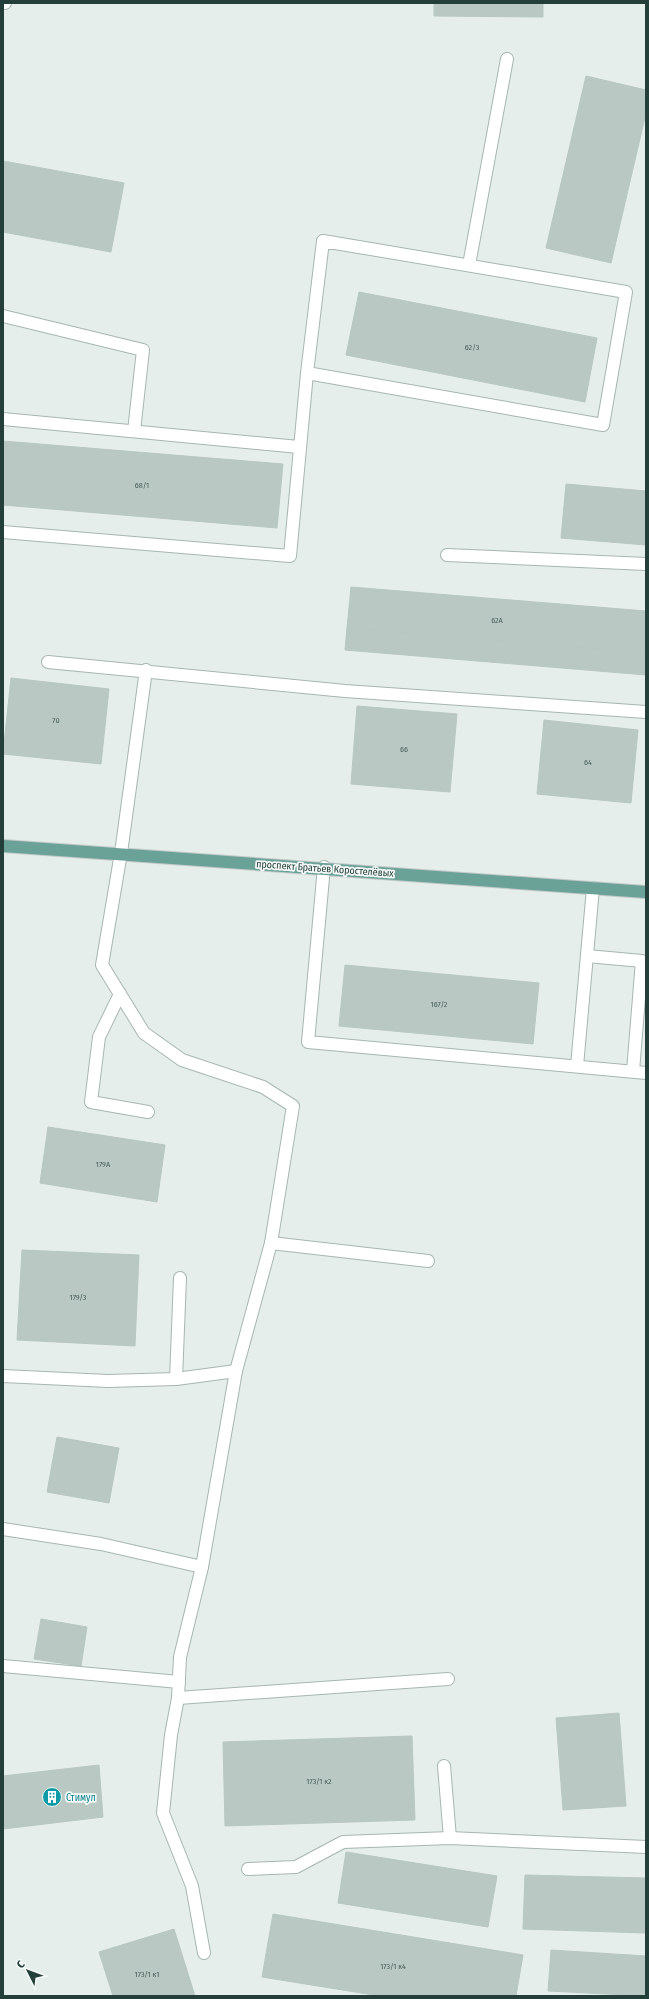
<svg xmlns="http://www.w3.org/2000/svg" width="649" height="1999" font-family="'Fira Sans Condensed',sans-serif">
  <rect width="100%" height="100%" fill="#e5eeea"/>
  <g fill="#bac8c4" stroke="#b7c7c2">
    <polygon points="434,3 543,3 543,17 434,16"/>
    <polygon points="586,76 646,90 646,113 611,263 546,248"/>
    <polygon points="3,161 124,183 111,252 3,232"/>
    <polygon points="359,292 597,338 585,402 346,355"/>
    <polygon points="3,441 283,464 277,528 3,505"/>
    <polygon points="566,484 646,491 646,545 561,538"/>
    <polygon points="351,587 646,611 646,653 347,628"/>
    <polygon points="347,628 646,653 646,675 345,650"/>
    <polygon points="11,678 109,689 101,764 3,754"/>
    <polygon points="357,706 457,714 450,792 351,784"/>
    <polygon points="544,720 638,730 631,803 537,794"/>
    <polygon points="345,965 539,983 533,1044 339,1026"/>
    <polygon points="48,1127 165,1145 157,1202 40,1183"/>
    <polygon points="22,1250 139,1255 135,1346 17,1340"/>
    <polygon points="57,1437 119,1448 109,1503 47,1492"/>
    <polygon points="41,1619 87,1627 81,1666 34,1659"/>
    <polygon points="619,1713 626,1806 563,1810 556,1718"/>
    <polygon points="412,1736 415,1820 225,1826 223,1742"/>
    <polygon points="99,1765 103,1817 3,1829 3,1776"/>
    <polygon points="346,1852 497,1876 488,1927 338,1903"/>
    <polygon points="525,1875 646,1878 646,1933 523,1929"/>
    <polygon points="273,1914 523,1955 516,1996 380,1996 262,1977"/>
    <polygon points="174,1929 195,1996 113,1996 99,1952"/>
    <polygon points="551,1950 646,1956 646,1996 548,1991"/>
  </g>
  <g fill="none" stroke-linecap="round" stroke-linejoin="round">
    <g stroke="#a7b6b2" stroke-width="14">
      <g id="minor">
        <polyline points="3,3 5,3"/>
        <polyline points="469,265 507,59"/>
        <polyline points="3,316 143,350 134,431"/>
        <polyline points="3,419 299,447"/>
        <polyline points="3,532 290,556 307,373 323,241 626,292 603,425 307,373"/>
        <polyline points="447,555 646,564"/>
        <polyline points="48,662 345,691 646,712"/>
        <polyline points="146,670 121,853 102,965 144,1033 182,1060 263,1087 293,1106 271,1243 236,1371 202,1567 180,1657 178,1698 171,1735 163,1813 192,1886 204,1953"/>
        <polyline points="324,867 308,1042 646,1073"/>
        <polyline points="587,956 642,961 633,1071"/>
        <polyline points="120,994 99,1037 91,1102 148,1112"/>
        <polyline points="577,1066 593,888"/>
        <polyline points="271,1243 428,1261"/>
        <polyline points="3,1376 108,1381 176,1379 236,1371"/>
        <polyline points="176,1379 180,1278"/>
        <polyline points="3,1529 101,1544 202,1567"/>
        <polyline points="3,1666 179,1682"/>
        <polyline points="178,1698 448,1679"/>
        <polyline points="444,1766 450,1838"/>
        <polyline points="248,1869 296,1867 343,1842 450,1838 646,1847"/>
      </g>
    </g>
    <g stroke="#c2c9c8" stroke-width="14">
      <polyline id="major" points="3,846 646,892"/>
    </g>
    <use href="#minor" stroke="#fff" stroke-width="12"/>
    <use href="#major" stroke="#6ba298" stroke-width="12"/>
  </g>
  <defs>
    <g id="building-disc" transform="scale(1)"><circle r="9.5" fill="#0f9aa8" stroke="#f5faf8"/><path d="M-4-6H4V6H1V3H-1V6H-4ZM-2.5-4.3h1.7v1.8h-1.7ZM.8-4.3h1.7v1.8H.8ZM-2.5-1h1.7V.8h-1.7ZM.8-1h1.7V.8H.8Z" fill="#fff"/></g>
  </defs>
  <g fill-rule="evenodd">
    <use href="#building-disc" x="52" y="1797"/>
  </g>
  <g text-anchor="middle" stroke-width="3.5" stroke-linejoin="round" paint-order="stroke">
    <g font-size="8" fill="#4a615c">
      <text x="472" y="350">62/3</text>
      <text x="142" y="488">68/1</text>
      <text x="497" y="623">62А</text>
      <text x="56" y="723">70</text>
      <text x="404" y="752">66</text>
      <text x="588" y="765">64</text>
      <text x="439" y="1007">167/2</text>
      <text x="103" y="1167">179А</text>
      <text x="78" y="1300">179/3</text>
      <text x="319" y="1784">173/1 к2</text>
      <text x="393" y="1969">173/1 к4</text>
      <text x="147" y="1977">173/1 к1</text>
    </g>
    <g font-size="10" fill="#243f3a" stroke="#f5faf8">
      <text transform="translate(325 868) rotate(4)" y="4">проспект Братьев Коростелёвых</text>
    </g>
    <g font-size="10" fill="#0d838f" stroke="#f5faf8" text-anchor="start">
      <text x="66" y="1801">Стимул</text>
    </g>
  </g>
  <rect width="649" height="1999" fill="none" stroke="#243f3a" stroke-width="8"/>
  <g transform="translate(28 1971) rotate(312)" stroke="#f5faf8" stroke-width="3" paint-order="stroke">
  <path d="M0-3L7 15L0 10L-7 15Z" fill="#243f3a"/>
  <text y="-6" font-size="11" font-weight="bold" text-anchor="middle" fill="#243f3a">С</text>
  </g>
</svg>
